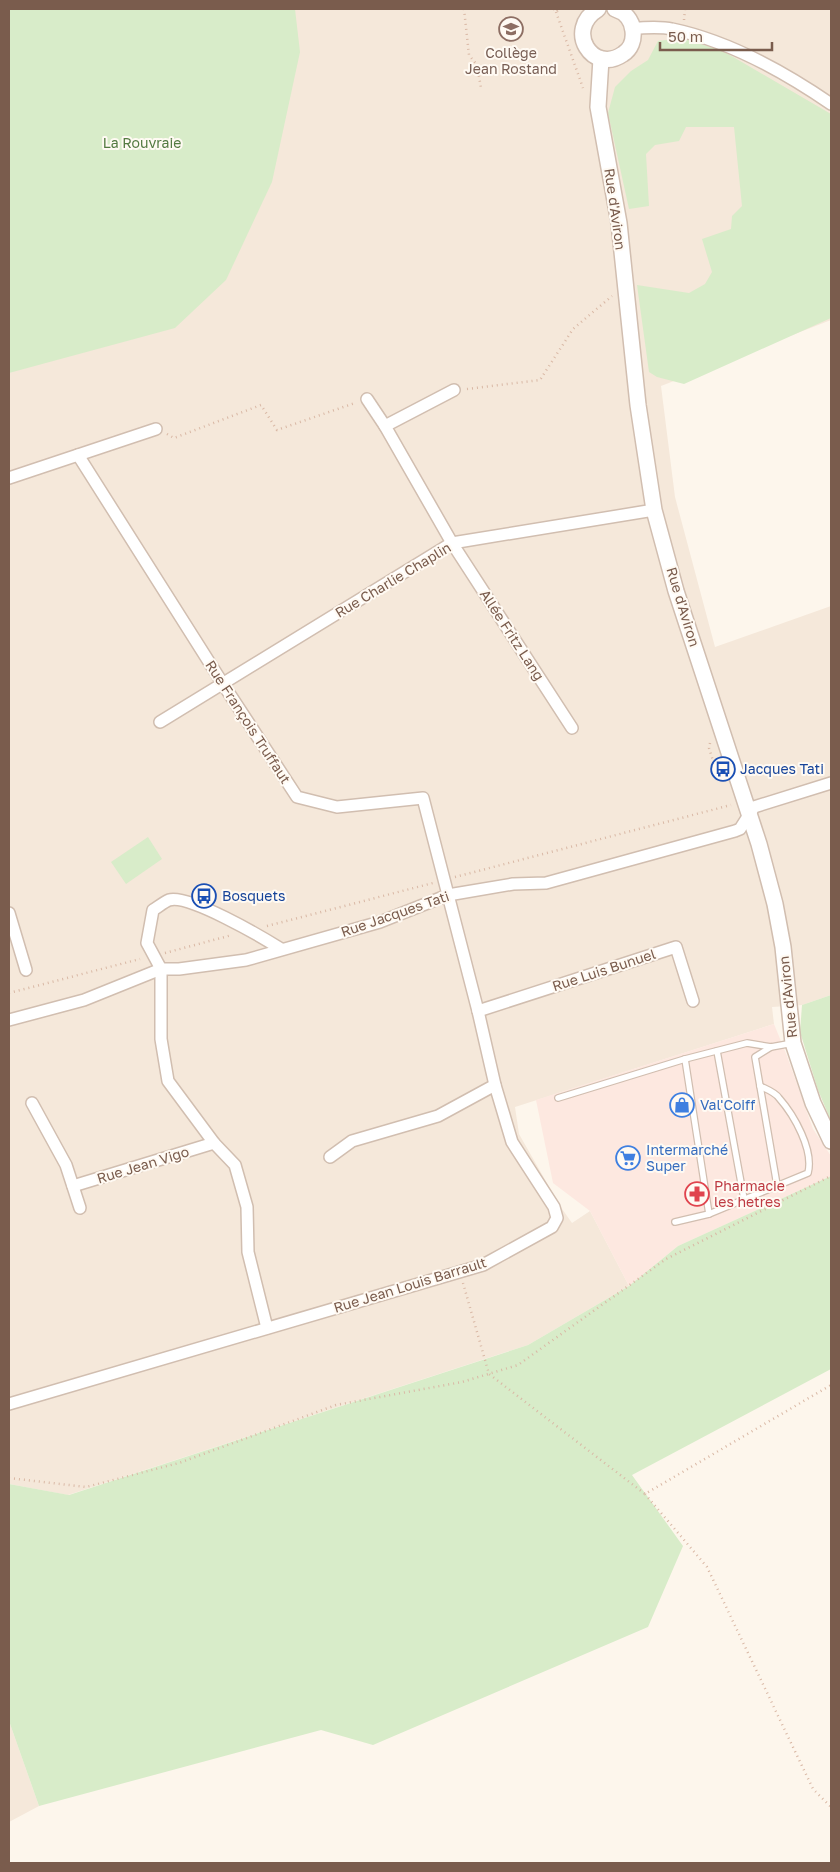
<svg xmlns="http://www.w3.org/2000/svg" width="840" height="1872" font-family="'Golos Text',sans-serif">
  <rect width="100%" height="100%" fill="#fdf6ec"/>
  <g fill="#f5e8da">
    <polygon points="9,9 831,9 831,320 661,386 675,497 715,647 831,606 831,995 802,1005 772,1007 774,1024 515,1107 519,1134 560,1206 572,1223 590,1211 629,1286 528,1345 68,1495 9,1484"/>
    <polygon points="9,1721 39,1806 9,1822"/>
  </g>
  <polygon fill="#fde8e0" points="774,1024 787,1056 813,1129 831,1156 831,1176 678,1246 629,1286 590,1211 553,1183 536,1100"/>
  <g fill="#d8ecc9">
    <polygon points="9,9 295,9 300,52 272,182 226,280 175,328 9,373"/>
    <polygon points="681,38 723,51 831,114 831,318 684,384 657,377 649,372 637,285 689,293 705,284 712,272 702,239 731,229 732,216 742,206 734,127 686,127 679,141 655,145 646,154 649,206 629,209 608,113 615,87 631,71 648,60 658,41"/>
    <polygon points="148,837 162,859 126,884 111,862"/>
    <polygon points="831,995 831,1121 818,1090 800,1032 802,1005"/>
    <polygon points="831,1176 831,1369 632,1475 683,1546 648,1627 373,1745 321,1730 39,1806 9,1721 9,1484 69,1495 528,1345 629,1286 678,1246"/>
  </g>
  <g fill="none" stroke-linecap="round" stroke-linejoin="round">
    <g stroke="#d1beb0" stroke-width="8">
      <g id="service">
        <polyline points="771,1047 755,1057 777,1185"/>
        <polyline points="717,1051 744,1199"/>
        <polyline points="685,1059 709,1214"/>
        <polyline points="558,1098 685,1059 747,1043 771,1047 793,1043"/>
        <path d="M675,1222L709,1214L808,1173C814,1150 794,1115 779,1098C775,1092 766,1089 760,1086"/>
      </g>
    </g>
    <g stroke="#d1beb0" stroke-width="14">
      <g id="minor">
        <path d="M633,28C645,28 660,26 672,29C729,41 783,71 831,104"/>
        <polyline points="454,390 385,426 452,543 572,728"/>
        <polyline points="367,399 385,426"/>
        <polyline points="78,455 156,429"/>
        <polyline points="9,478 78,455 223,684 297,797 337,807 423,798 478,1011 495,1085 512,1142 554,1207 557,1218 552,1227 483,1265 9,1404"/>
        <polyline points="160,722 452,543 654,510"/>
        <polyline points="9,913 26,970"/>
        <polyline points="478,1011 676,947 693,1001"/>
        <polyline points="9,1020 84,1000 161,969 179,969 246,960 380,922 448,895 513,884 546,883 735,831 740,829 754,807 831,783"/>
        <polyline points="32,1103 66,1165 80,1208"/>
        <polyline points="330,1157 352,1141 438,1116 495,1085"/>
        <polyline points="73,1186 214,1143"/>
        <path d="M267,1328L248,1252L247,1207L235,1165L214,1143L168,1081L161,1039V969L147,943L153,910C158,907 164,902 169,900C189,894 262,937 281,949"/>
      </g>
    </g>
    <g stroke="#d1beb0" stroke-width="18">
      <g id="tertiary">
        <path d="M598,9C564,30 593,75 623,54C631,49 634,40 633,31C632,20 625,12 615,9"/>
        <polyline points="601,59 598,107 619,223 638,405 654,510 676,591 759,844 775,904 783,947 793,1043 813,1103 831,1141"/>
      </g>
    </g>
    <g stroke="#d9b8a5" stroke-width="2.5" stroke-dasharray="1 4" stroke-linecap="butt">
      <polyline points="464,9 469,55 477,65 481,88"/>
      <polyline points="554,9 556,12 559,9"/>
      <polyline points="556,12 583,88"/>
      <polyline points="684,20 685,9"/>
      <polyline points="467,389 540,380 573,329 612,296"/>
      <polyline points="167,434 174,438 261,405 277,430 355,403"/>
      <polyline points="710,743 709,748 718,777 723,781"/>
      <polyline points="455,877 731,805"/>
      <polyline points="267,926 433,883"/>
      <polyline points="165,953 232,935"/>
      <polyline points="9,993 140,959"/>
      <polyline points="463,1283 489,1374 645,1494 831,1385"/>
      <polyline points="9,1478 86,1487 179,1463 336,1405 462,1382 518,1365 666,1259 831,1176"/>
      <polyline points="645,1494 707,1567 813,1789 831,1807"/>
    </g>
    <use href="#service" stroke="#fff" stroke-width="5.5"/>
    <use href="#minor" stroke="#fff" stroke-width="11"/>
    <use href="#tertiary" stroke="#fff" stroke-width="15"/>
  </g>
  <defs>
    <g id="school-ring" transform="scale(1.25)"><circle r="9.5" fill="#fffaf3" stroke="#8d6e63" stroke-width="1.5"/><path d="M0-5L7-2L0 1L-7-2ZM-4 1L0 2.5L4 1V4Q0 6-4 4Z" fill="#8d6e63"/></g>
    <g id="bus-ring" transform="scale(1.25)"><circle r="9.5" fill="#fffaf3" stroke="#1a4fb4" stroke-width="1.5"/><path d="M-5-6H5V4H4V6H2V4H-2V6H-4V4H-5ZM-3.5-4V0h7V-4ZM-3.5 1.2v1.5H-2V1.2ZM2 1.2v1.5H3.5V1.2Z" fill="#1a4fb4"/></g>
    <g id="shop-ring" transform="scale(1.25)"><circle r="9.5" fill="#fffaf3" stroke="#3f7fe0" stroke-width="1.5"/><path d="M-5-2.5h2.3a2.7 3.5 0 0 1 5.4 0H5L5.5 6h-11ZM-1.5-2.5h3a1.5 2.3 0 0 0-3 0Z" fill="#3f7fe0"/></g>
    <g id="supermarket-ring" transform="scale(1.25)"><circle r="9.5" fill="#fffaf3" stroke="#3f7fe0" stroke-width="1.5"/><path d="M-6-5.5h2.5l.6 2H6L4.5 2H-2.5L-4.4-4H-6ZM-1.5 3.2a1.3 1.3 0 1 0 .1 0ZM3 3.2a1.3 1.3 0 1 0 .1 0Z" fill="#3f7fe0"/></g>
    <g id="pharmacy-ring" transform="scale(1.25)"><circle r="9.5" fill="#fffaf3" stroke="#e0444e" stroke-width="1.5"/><path d="M-2-6h4v4h4v4h-4v4h-4v-4h-4v-4h4Z" fill="#e0444e"/></g>
  </defs>
  <g fill-rule="evenodd">
    <use href="#school-ring" x="511" y="29"/>
    <use href="#bus-ring" x="723" y="769"/>
    <use href="#bus-ring" x="204" y="896"/>
    <use href="#shop-ring" x="682" y="1105"/>
    <use href="#supermarket-ring" x="628" y="1158"/>
    <use href="#pharmacy-ring" x="697" y="1194"/>
  </g>
  <g text-anchor="middle" stroke-width="4" stroke-linejoin="round" paint-order="stroke">
    <g font-size="14" fill="#785e54" stroke="#fffaf3">
      <text x="511" y="58">Collège<tspan x="511" dy="16">Jean Rostand</tspan></text>
    </g>
    <g font-size="14" fill="#537a41" stroke="#fffaf3">
      <text x="142" y="148">La Rouvraie</text>
    </g>
    <g font-size="14" fill="#7a5c4d" stroke="#fffaf3">
      <text transform="translate(615 209) rotate(82)" y="5">Rue d'Aviron</text>
      <text transform="translate(393 580) rotate(-31)" y="5">Rue Charlie Chaplin</text>
      <text transform="translate(683 607) rotate(73)" y="5">Rue d'Aviron</text>
      <text transform="translate(512 635) rotate(57)" y="5">Allée Fritz Lang</text>
      <text transform="translate(248 722) rotate(57)" y="5">Rue François Truffaut</text>
      <text transform="translate(395 914) rotate(-19)" y="5">Rue Jacques Tati</text>
      <text transform="translate(604 970) rotate(-18)" y="5">Rue Luis Bunuel</text>
      <text transform="translate(788 997) rotate(-96)" y="5">Rue d'Aviron</text>
      <text transform="translate(143 1165) rotate(-17)" y="5">Rue Jean Vigo</text>
      <text transform="translate(410 1285) rotate(-17)" y="5">Rue Jean Louis Barrault</text>
    </g>
    <g font-size="14" fill="#164399" stroke="#fffaf3" text-anchor="start">
      <text x="740" y="774">Jacques Tati</text>
      <text x="222" y="901">Bosquets</text>
    </g>
    <g font-size="14" fill="#366cbe" stroke="#fffaf3" text-anchor="start">
      <text x="700" y="1110">Val'Coiff</text>
      <text x="646" y="1155">Intermarché<tspan x="646" dy="16">Super</tspan></text>
    </g>
    <g font-size="14" fill="#be3a42" stroke="#fffaf3" text-anchor="start">
      <text x="714" y="1191">Pharmacie<tspan x="714" dy="16">les hetres</tspan></text>
    </g>
  </g>
  <rect width="840" height="1872" fill="none" stroke="#7a5c4d" stroke-width="20"/>
  <path d="M660 42v8h112v-8" fill="none" stroke="#7a5c4d" stroke-width="2.5"/>
  <text x="668" y="42" font-size="15" fill="#7a5c4d" stroke="#fffaf3" stroke-width="4" paint-order="stroke">50 m</text>
</svg>
